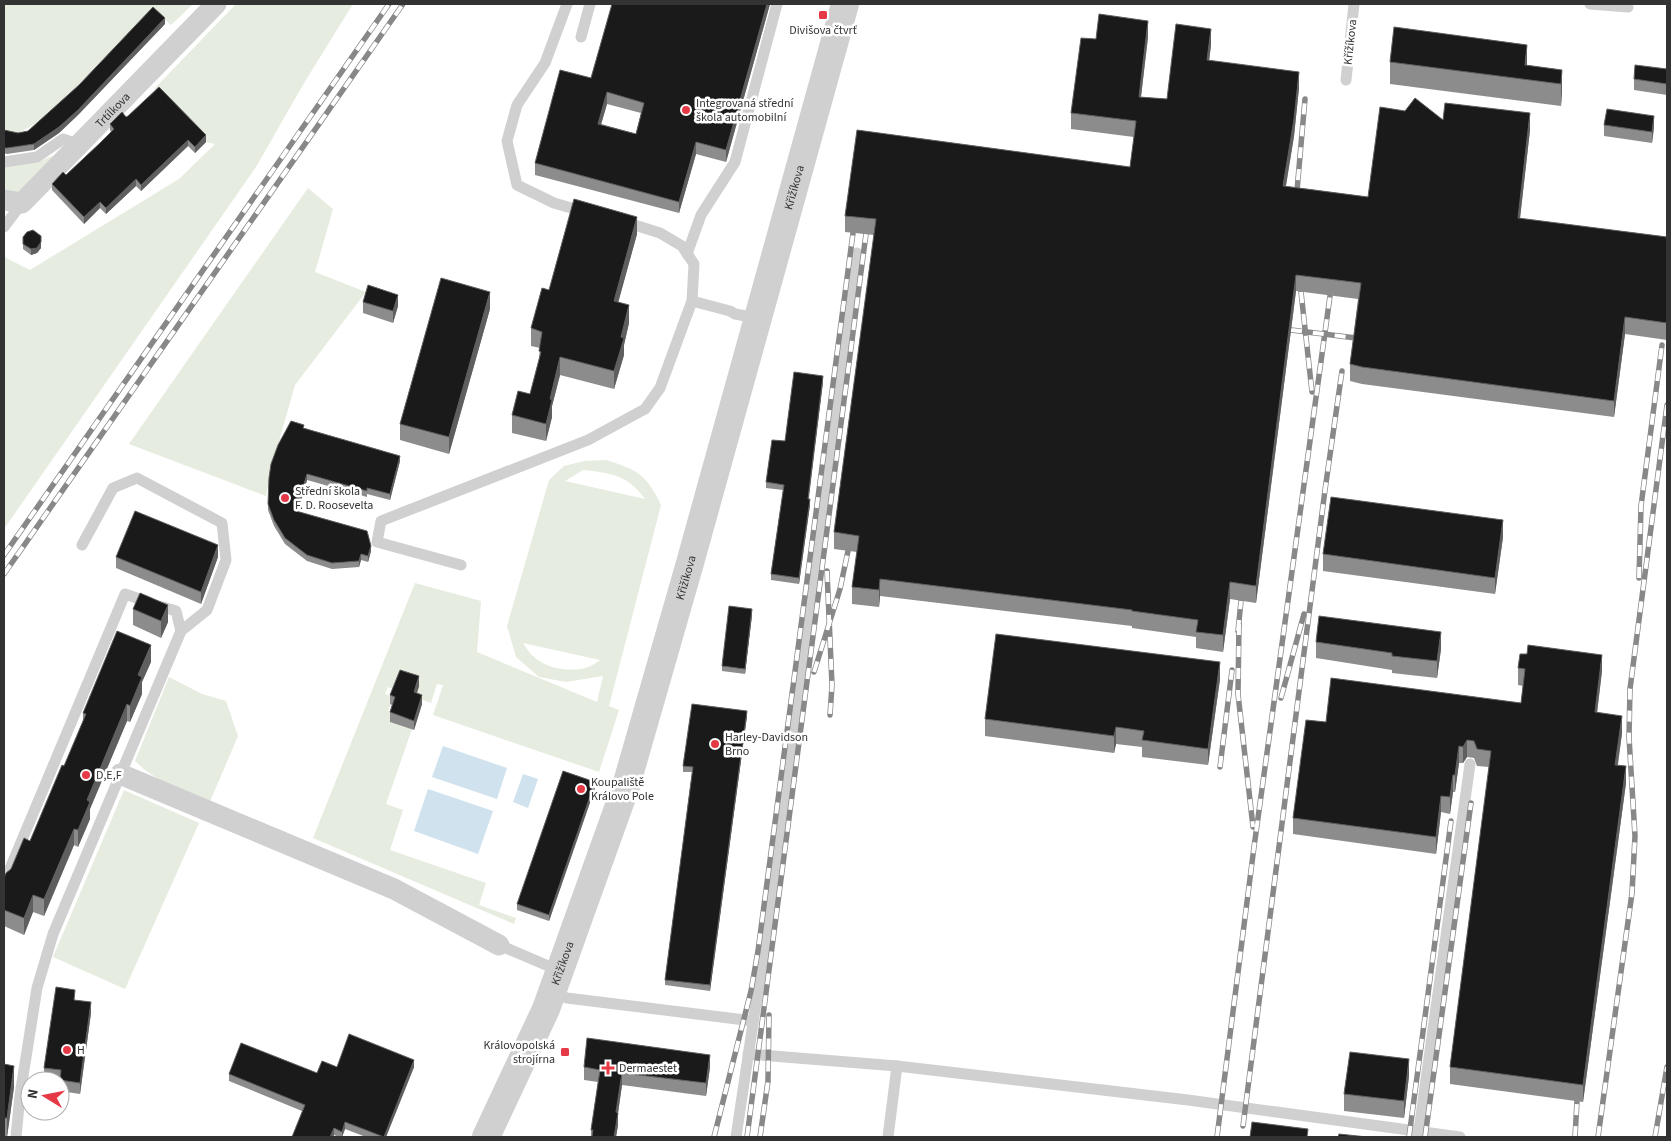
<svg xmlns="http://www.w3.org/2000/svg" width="1671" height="1141" font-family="'Source Sans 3',sans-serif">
  <rect width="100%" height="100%" fill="#fff"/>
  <g fill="#e6ecdf" fill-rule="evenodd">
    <polygon points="4,4 193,4 171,25 153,10 47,117 15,135 4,132"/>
    <polygon points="236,4 353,4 304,83 256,167 4,529 4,255 6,258 30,270 179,179 215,144 206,142 154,89"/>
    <polygon points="57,154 21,193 4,193 4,166 38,162"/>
    <polygon points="308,188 333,209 315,272 366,292 295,385 272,466 266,496 129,444"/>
    <path d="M606,460C638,470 646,474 661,505L609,706L619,710L599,772L433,715L443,685L437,684L431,703L388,687L385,694L393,697L388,711L393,713L390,722L412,729L386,804L403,810L390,850L486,883L479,905L516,918L514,924L313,838L415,583L481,601L477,652L597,702L603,676L566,682L539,677L516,657L507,626L549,480L564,466L584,461ZM583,470C611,473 628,475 645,499L565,481ZM523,643L600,660C583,675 550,672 533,656C529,653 526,647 523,643Z"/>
    <path d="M169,677L202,694L226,701L238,736L208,806C183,792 155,781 135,761Z"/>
    <polygon points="124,790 199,823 125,989 53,957"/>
  </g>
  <g fill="#cfe2ee">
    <polygon points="443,746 507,768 497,799 432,777"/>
    <polygon points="523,774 538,779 528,808 513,802"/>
    <polygon points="428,789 493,811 478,854 414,831"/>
  </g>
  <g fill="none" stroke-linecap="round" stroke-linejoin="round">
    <g stroke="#d0d0d0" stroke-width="11">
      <polyline points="567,4 545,63 517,105 507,141 517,185 554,203 585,212"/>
      <polyline points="1590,4 1628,7"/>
      <polyline points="581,37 590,4"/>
      <polyline points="1346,80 1354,4"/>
      <polyline points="4,162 37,157 63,139 80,145"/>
      <polyline points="4,227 22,203"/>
      <polyline points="687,254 701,215 735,162 777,4"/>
      <polyline points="692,301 730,311 735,314 757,318"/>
      <polyline points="461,565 377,542 381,521 588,440 645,409 660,388 692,301 694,264 682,246 660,233 622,221"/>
      <polyline points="163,607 176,611 181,631"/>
      <polyline points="4,883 125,594 148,602"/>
      <polyline points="499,945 560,971"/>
      <polyline points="552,993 567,998 753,1021"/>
      <polyline points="748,1054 897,1066 1188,1100 1460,1137"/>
      <polyline points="16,1137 20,1095 37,988 53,934 181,631 207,610 226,560 222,523 137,478 113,488 82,545"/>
      <polyline points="736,1137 781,836 857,253"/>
      <polyline points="888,1137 897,1066"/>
      <polyline points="1418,1137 1470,764"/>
    </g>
    <g stroke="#d0d0d0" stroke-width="21">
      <path id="s1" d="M4,200L22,203L216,4"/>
      <polyline points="120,774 394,889 499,945"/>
    </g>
    <path stroke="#d0d0d0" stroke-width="28" id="s2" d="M486,1137L546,1009L626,786L690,563L845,4"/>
    <g stroke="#888" stroke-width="5.5">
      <g id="rail">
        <polyline points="1296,202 1305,99"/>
        <polyline points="1301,292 1312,392"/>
        <polyline points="1291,330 1356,338"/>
        <polyline points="4,555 389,4"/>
        <polyline points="827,571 832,685 830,715"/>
        <polyline points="4,574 403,4"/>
        <polyline points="1639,578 1641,506 1662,345"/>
        <polyline points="1239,624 1238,694 1253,827"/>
        <polyline points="1238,631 1241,601"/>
        <polyline points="814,672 840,589 848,551"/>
        <polyline points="1281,698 1304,614"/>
        <polyline points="1220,767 1232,670"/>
        <polyline points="1243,1126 1325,490 1342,371"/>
        <polyline points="714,1137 751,991 758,951 853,233"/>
        <polyline points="747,1137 866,234"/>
        <polyline points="760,1137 768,1081 769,1015"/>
        <polyline points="1217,1137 1254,847 1330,296"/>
        <polyline points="1409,1137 1451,821"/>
        <polyline points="1425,1137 1471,803"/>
        <polyline points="1575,1137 1577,1101"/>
        <polyline points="1598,1137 1632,893 1635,836 1629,737 1630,689 1667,405"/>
        <polyline points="1655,1137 1667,1067"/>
      </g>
    </g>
    <use href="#rail" stroke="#fff" stroke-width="4" stroke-dasharray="11" stroke-linecap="butt"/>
  </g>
  <g fill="#8c8c8c" fill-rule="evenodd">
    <path d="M770,4L726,162L696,154L679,213L535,175V163L591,78ZM607,104L641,113L636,134L601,124Z"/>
    <polygon points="165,24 78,115 59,133 34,150 7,154 4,153 4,130 18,133 28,131"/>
    <polygon points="1148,37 1141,97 1167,99 1211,45 1209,61 1299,88 1294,136 1286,186 1368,197 1443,120 1530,130 1520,219 1667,237 1667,340 1625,334 1614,417 1362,384 1350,381 1350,364 1358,299 1296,291 1256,603 1230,599 1223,652 1196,648 1196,637 1132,628 1132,626 880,596 879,607 852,604 852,587 857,552 834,549 834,532 874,235 845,232 845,216 1130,167 1134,137 1071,129 1071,113 1096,39"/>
    <polygon points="1390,62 1527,65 1562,70 1562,92 1561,106 1390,84"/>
    <polygon points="1667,69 1667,95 1634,90 1634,79"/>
    <polygon points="126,117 206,142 195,153 188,146 141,191 136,186 106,214 100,208 84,224 52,190 52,184 66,175 100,143 111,132 110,130 110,124"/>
    <polygon points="1604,125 1654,127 1652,143 1604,136"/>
    <polygon points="637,234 618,302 629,323 624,345 624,355 614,389 560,375 552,406 552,417 546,441 512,433 512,415 530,394 539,359 540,348 531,346 531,328"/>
    <polygon points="23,237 41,248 37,253 31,255 23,249"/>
    <polygon points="363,302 398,306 393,323 363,313"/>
    <polygon points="490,309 449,454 400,440 400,424"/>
    <polygon points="823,382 808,499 810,505 799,584 771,580 771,574 783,490 766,488 766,482"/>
    <polygon points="304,428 400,461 390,500 367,494 367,497 307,480 298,511 371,551 368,562 361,560 359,567 332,569 307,561 285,544 274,526 268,510 269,478"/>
    <polygon points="1503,537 1495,594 1323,571 1323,554"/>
    <polygon points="116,557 218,557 201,604 116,568"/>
    <polygon points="133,609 168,622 161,638 133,625"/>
    <polygon points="752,615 745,674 722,671 722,666"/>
    <polygon points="1316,642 1441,649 1437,678 1392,673 1392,670 1316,658"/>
    <polygon points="151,662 142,682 142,694 130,722 127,721 90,809 90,819 78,847 74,845 44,916 33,912 24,935 4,926 4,878 30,841 64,766 83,721 83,713"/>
    <polygon points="1518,668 1602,671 1597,713 1622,733 1618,765 1626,783 1583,1102 1450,1084 1450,1067 1489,767 1477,766 1474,758 1467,757 1463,763 1459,763 1455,792 1453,792 1450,814 1441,812 1436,854 1293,834 1293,818 1326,722 1521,703 1523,686 1518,685"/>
    <polygon points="1220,679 1208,765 1142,757 1142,747 1116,744 1114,753 985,736 985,719"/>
    <polygon points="419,686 417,693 422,704 414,730 390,722 390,712 392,705 390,704 390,695"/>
    <polygon points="747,716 710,991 665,985 665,980 692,772 683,772 683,766"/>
    <polygon points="595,788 549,921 517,910 517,904"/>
    <polygon points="75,1000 91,1013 80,1094 60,1091 60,1081 44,1079 44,1068"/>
    <polygon points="4,1064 14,1087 7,1137 4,1137"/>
    <polygon points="337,1067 414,1067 386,1137 366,1137 345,1129 342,1137 339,1137 334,1135 333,1137 292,1137 302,1111 229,1081 229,1074 317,1073"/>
    <polygon points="584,1067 710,1067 706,1096 622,1085 618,1113 618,1125 616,1137 591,1137 591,1130 598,1082 584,1080"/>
    <polygon points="1409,1076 1404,1118 1344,1111 1344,1094"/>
  </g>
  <g fill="#5f5f5f">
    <polygon points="767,4 770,4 726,162 726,150"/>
    <polygon points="165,18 165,24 78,115 59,133 34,150 34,144"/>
    <polygon points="1148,21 1148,37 1139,113 1139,97"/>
    <polygon points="1211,29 1211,45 1207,77 1207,60"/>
    <polygon points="1527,45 1527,67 1525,65"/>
    <polygon points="1562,70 1562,92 1561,106 1561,84"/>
    <polygon points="1299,72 1299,88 1294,136 1283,203 1283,186"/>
    <polygon points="607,92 607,104 598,135 598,124"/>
    <polygon points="1530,113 1530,130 1518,235 1518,218"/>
    <polygon points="1654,116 1654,127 1652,143 1652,132"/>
    <polygon points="206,135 206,142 195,153 195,147"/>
    <polygon points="188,140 188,146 141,191 141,185"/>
    <polygon points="696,142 696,154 679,213 679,202"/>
    <polygon points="136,179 136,186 106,214 106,208"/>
    <polygon points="100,202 100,208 84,224 84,217"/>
    <polygon points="637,217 637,234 614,318 614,301"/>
    <polygon points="41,242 41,248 37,253 31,255 31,249"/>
    <polygon points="1296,275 1296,291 1256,603 1256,586"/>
    <polygon points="490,292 490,309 449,454 449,437"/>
    <polygon points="398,295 398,306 393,323 393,311"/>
    <polygon points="629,305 629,323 624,345 624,355 614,389 614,371 621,337"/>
    <polygon points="1625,317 1625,334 1614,417 1614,401"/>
    <polygon points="560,357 560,375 552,406 552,417 546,441 546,424 550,399"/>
    <polygon points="823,376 823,382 808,505 808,499"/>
    <polygon points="400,456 400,461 390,500 390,494"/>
    <polygon points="307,474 307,480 296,517 296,511"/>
    <polygon points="810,499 810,505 799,584 799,578"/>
    <polygon points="1503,520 1503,537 1495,594 1495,578"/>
    <polygon points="218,545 218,557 201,604 201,592"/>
    <polygon points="371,546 371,551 368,562 368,556"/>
    <polygon points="361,554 361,560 359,567 359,561"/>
    <polygon points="880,579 880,596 879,607 879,590"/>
    <polygon points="1230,582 1230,599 1223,652 1223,635"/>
    <polygon points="168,605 168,622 161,638 161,621"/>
    <polygon points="752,609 752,615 745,674 745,669"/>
    <polygon points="1441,632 1441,649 1437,678 1437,661"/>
    <polygon points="151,645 151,662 142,682 142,694 130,722 130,706 138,675"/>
    <polygon points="1602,655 1602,671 1595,729 1595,712"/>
    <polygon points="1220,662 1220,679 1208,765 1208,749"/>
    <polygon points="419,676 419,686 414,702 414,692"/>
    <polygon points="422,695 422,704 414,730 414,721"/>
    <polygon points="127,704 127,721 90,809 90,819 78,847 78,830 87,800"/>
    <polygon points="747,711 747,716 710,991 710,985"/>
    <polygon points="1622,716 1622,733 1615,782 1615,765"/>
    <polygon points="1116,727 1116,744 1114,753 1114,736"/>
    <polygon points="1467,740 1467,757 1463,763 1463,747"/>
    <polygon points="1459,746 1459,763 1455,792 1455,775"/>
    <polygon points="1626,766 1626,783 1583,1102 1583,1085"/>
    <polygon points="1453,775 1453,792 1450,814 1450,797"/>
    <polygon points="595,782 595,788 549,921 549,915"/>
    <polygon points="1441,796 1441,812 1436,854 1436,837"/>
    <polygon points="74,829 74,845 44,916 44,899"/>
    <polygon points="33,895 33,912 24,935 24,918"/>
    <polygon points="91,1002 91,1013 80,1094 80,1083"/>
    <polygon points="710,1055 710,1067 706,1096 706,1083"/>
    <polygon points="1409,1059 1409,1076 1404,1118 1404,1101"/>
    <polygon points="414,1060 414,1067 386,1137 384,1137"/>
    <polygon points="14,1066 14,1087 7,1137 7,1118"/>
    <polygon points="622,1073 622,1085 617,1120 618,1113 618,1125 616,1137 614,1137 616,1112"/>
    <polygon points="345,1122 345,1129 342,1137 342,1132"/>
    <polygon points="334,1128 334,1135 333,1137 330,1137"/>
  </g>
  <g fill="#1a1a1a" stroke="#5f5f5f" fill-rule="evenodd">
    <path d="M612,4H767L726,150L696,142L679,202L535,163L560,70L591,78ZM607,92L644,103L636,134L598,124Z"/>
    <polygon points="153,7 165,18 78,110 59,127 34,144 7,148 4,148 4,130 18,133 28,131 79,85"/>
    <polygon points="1099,14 1148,21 1139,97 1167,99 1176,24 1211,29 1207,60 1299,72 1294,119 1283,186 1368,197 1380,107 1405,111 1415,98 1443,120 1445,103 1530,113 1518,218 1667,237 1667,323 1625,317 1614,401 1362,367 1350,364 1361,283 1296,275 1256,586 1230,582 1223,635 1196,632 1198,620 1132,611 1132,610 880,579 879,590 852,587 859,536 834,532 876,219 845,216 857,130 1130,167 1136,121 1071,113 1081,38 1096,39"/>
    <polygon points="1394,27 1527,45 1525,65 1562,70 1561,84 1390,62"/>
    <polygon points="1635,65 1667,69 1667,84 1634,79"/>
    <polygon points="159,87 206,135 195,147 188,140 141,185 136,179 106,208 100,202 84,217 52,184 63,172 66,175 100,143 114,129 110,124 122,112 126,117 128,116"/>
    <polygon points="1607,109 1654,116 1652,132 1604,125"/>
    <polygon points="574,199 637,217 614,301 629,305 621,337 624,338 614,371 560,357 550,399 552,400 546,424 512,415 518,391 530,394 541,352 539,351 542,332 531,328 542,288 549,290"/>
    <polygon points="33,230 41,236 41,242 37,248 31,249 23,244 23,237 27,232"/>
    <polygon points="441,278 490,292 449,437 400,424"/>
    <polygon points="368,285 398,295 393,311 363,302"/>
    <polygon points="794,372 823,376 808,499 810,499 799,578 771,574 784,485 766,482 772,440 785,441"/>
    <polygon points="291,421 304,425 303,428 400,456 390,494 367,488 367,491 307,474 296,511 367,531 371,546 368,556 361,554 359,561 332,563 307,555 285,538 274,520 268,504 269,478 271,464 278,445"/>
    <polygon points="1331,497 1503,520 1495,578 1323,554"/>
    <polygon points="135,511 218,545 201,592 116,557"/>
    <polygon points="140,593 168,605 161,621 133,609"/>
    <polygon points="729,606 752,609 745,669 722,666"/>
    <polygon points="1319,616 1441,632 1437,661 1392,656 1392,653 1316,642"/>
    <polygon points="117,631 151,645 138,675 142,677 130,706 127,704 87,800 90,802 78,830 74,829 44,899 33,895 24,918 4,910 4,878 6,873 11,869 24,838 30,841 62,765 64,766 86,714 83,713"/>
    <polygon points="996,634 1220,662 1208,749 1142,740 1144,731 1116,727 1114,736 985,719"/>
    <polygon points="1528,645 1602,655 1595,712 1622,716 1615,765 1626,766 1583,1085 1450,1067 1491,751 1477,749 1474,741 1467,740 1463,747 1459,746 1455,775 1453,775 1450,797 1441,796 1436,837 1293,818 1306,720 1326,722 1331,678 1521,703 1525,669 1518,668 1520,654 1527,654"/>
    <polygon points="400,670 419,676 414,692 422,695 414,721 390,712 395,697 390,695"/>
    <polygon points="692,704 747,711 710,985 665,980 693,767 683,766"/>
    <polygon points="563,771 595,782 549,915 517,904"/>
    <polygon points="56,987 75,990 74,1000 91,1002 80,1083 60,1080 61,1070 44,1068"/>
    <polygon points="349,1034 414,1060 384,1137 345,1122 342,1132 334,1128 330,1137 292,1137 305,1105 229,1074 241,1043 317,1073 322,1061 337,1067"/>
    <polygon points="587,1038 710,1055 706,1083 622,1073 616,1112 618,1113 614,1137 592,1137 593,1130 591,1130 600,1070 584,1067"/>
    <polygon points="1350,1052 1409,1059 1404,1101 1344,1094"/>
    <polygon points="4,1064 14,1066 7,1118 4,1118"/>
    <polygon points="1252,1122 1308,1129 1307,1137 1250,1137"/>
    <polygon points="1339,1134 1367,1137 1338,1137"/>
  </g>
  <g fill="#e63946" stroke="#fff" stroke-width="2">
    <rect x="818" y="10" width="10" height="10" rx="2.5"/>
    <circle cx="686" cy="110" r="5"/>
    <circle cx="285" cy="498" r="5"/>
    <circle cx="715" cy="744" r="5"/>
    <circle cx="86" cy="775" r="5"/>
    <circle cx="581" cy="789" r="5"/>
    <circle cx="67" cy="1050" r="5"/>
    <rect x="560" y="1047" width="10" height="10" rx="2.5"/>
    <path d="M605.5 1060.5h5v5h5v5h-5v5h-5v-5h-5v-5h5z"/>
  </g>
  <g text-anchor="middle" stroke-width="5" stroke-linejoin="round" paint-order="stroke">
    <g font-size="12" fill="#333" stroke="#fff" text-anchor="start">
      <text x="823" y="34" text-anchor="middle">Divišova čtvrť</text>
      <text x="696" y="107">Integrovaná střední<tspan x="696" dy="14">škola automobilní</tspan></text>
      <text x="295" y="495">Střední škola<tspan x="295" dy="14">F. D. Roosevelta</tspan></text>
      <text x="725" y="741">Harley-Davidson<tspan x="725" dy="14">Brno</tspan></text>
      <text x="96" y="779">D,E,F</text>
      <text x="591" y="786">Koupaliště<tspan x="591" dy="14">Královo Pole</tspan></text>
      <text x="555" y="1049" text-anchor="end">Královopolská<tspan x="555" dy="14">strojírna</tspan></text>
      <text x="77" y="1054">H</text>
      <text x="619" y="1072">Dermaestet</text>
    </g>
    <g font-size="12" fill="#333" stroke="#fff">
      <text transform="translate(1350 42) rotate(-84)" y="4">Křížíkova</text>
      <text dy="4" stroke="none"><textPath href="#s1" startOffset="148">Trtílkova</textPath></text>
      <text dy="4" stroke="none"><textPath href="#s2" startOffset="1000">Křižíkova</textPath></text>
      <text dy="4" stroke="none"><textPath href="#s2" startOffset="595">Křižíkova</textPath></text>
      <text dy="4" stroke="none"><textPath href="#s2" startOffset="190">Křižíkova</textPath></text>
    </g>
  </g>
  <rect width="1671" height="1141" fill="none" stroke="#333333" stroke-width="10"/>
  <g transform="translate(45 1096) rotate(280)"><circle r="24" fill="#ffffff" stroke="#adadad"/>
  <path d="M0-4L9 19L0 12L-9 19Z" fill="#e63946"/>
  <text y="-8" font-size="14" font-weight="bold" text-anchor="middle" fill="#333333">N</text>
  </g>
</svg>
